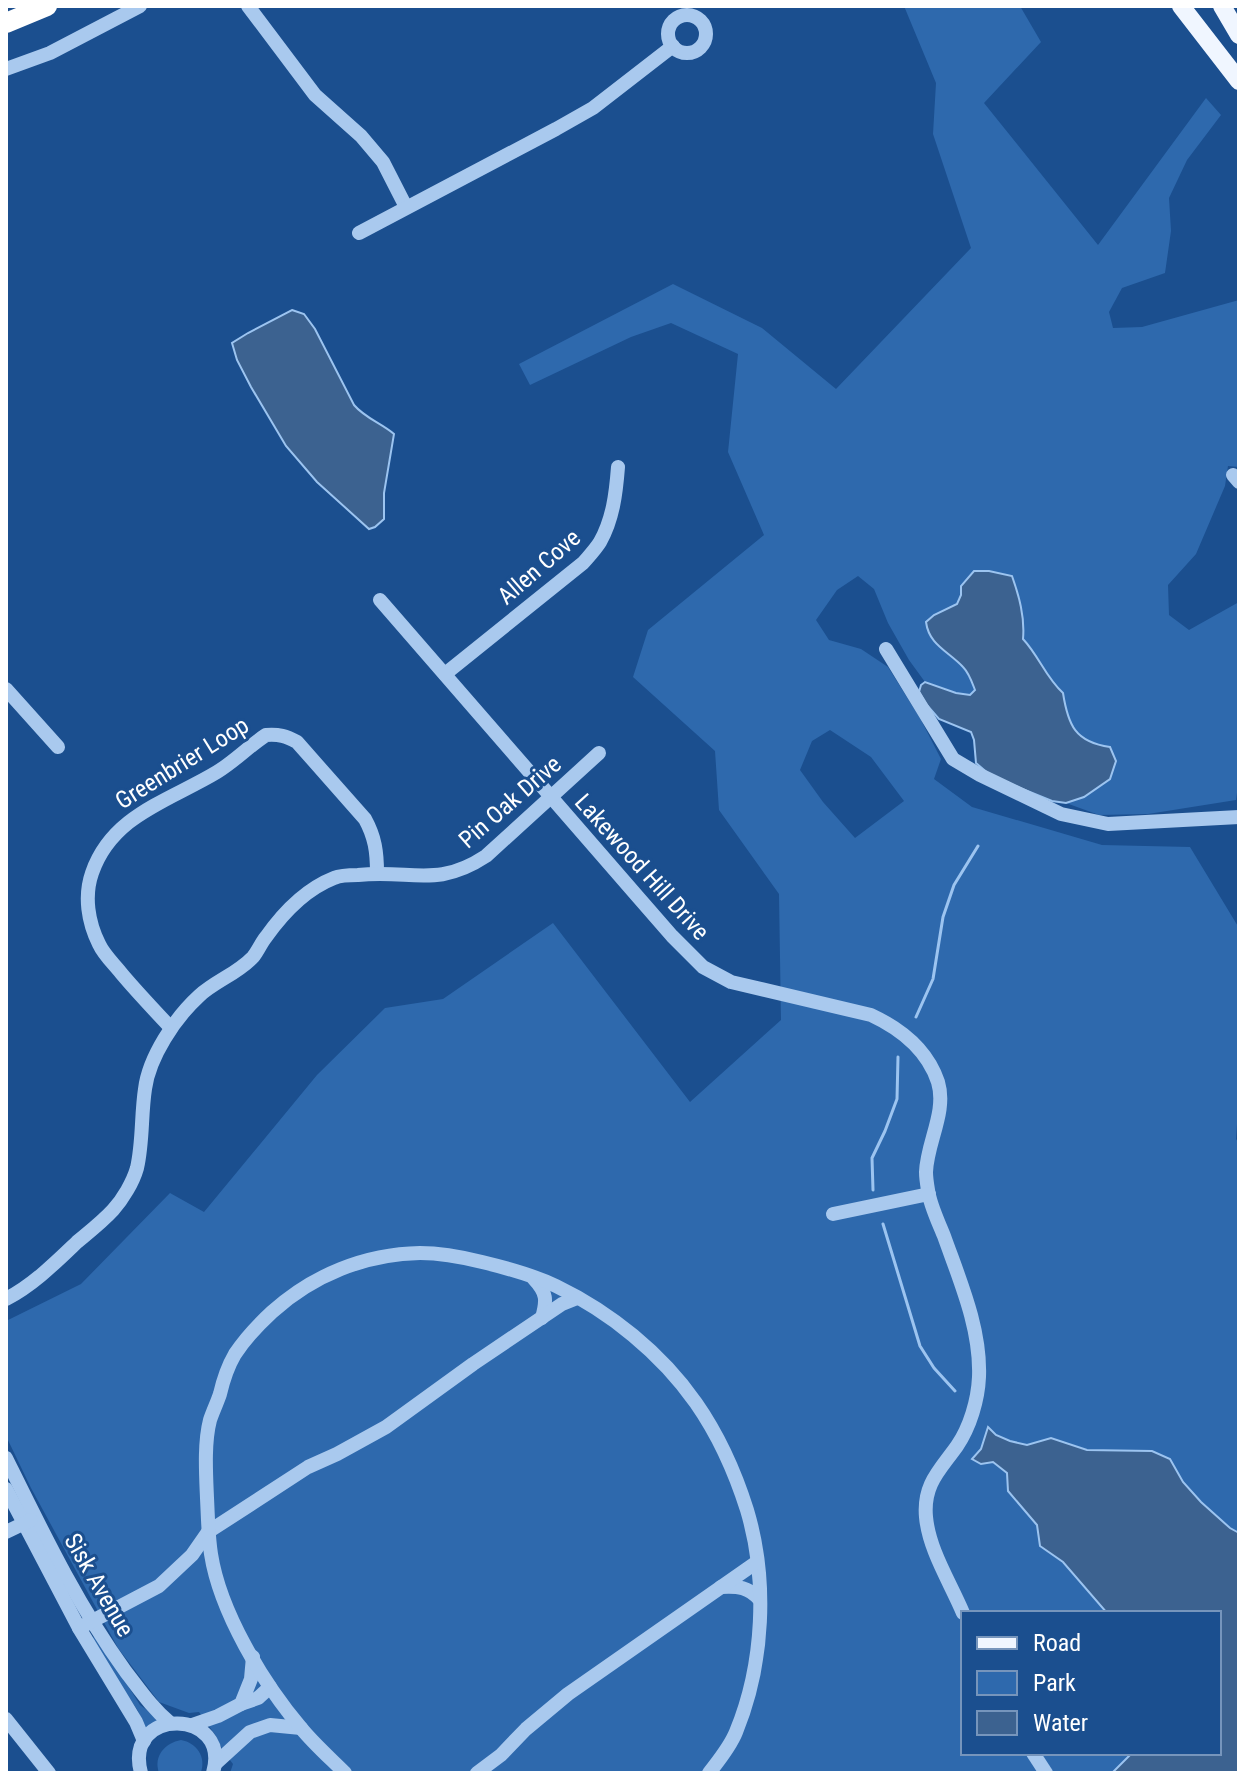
<svg xmlns="http://www.w3.org/2000/svg" width="1245" height="1779" font-family="'Roboto Condensed',sans-serif">
  <rect width="100%" height="100%" fill="#1b4f8f"/>
  <g fill="#2e69ad" fill-rule="evenodd">
    <path d="M904,6H1020L1041,42L984,103L1098,245L1206,98L1221,115L1187,160L1169,198L1171,231L1165,273L1122,288L1109,312L1113,328L1142,327L1239,300V467L1228,466L1225,486L1196,554L1168,585L1169,615L1189,630L1239,602V778L1236,800L1148,814L1099,815L1066,803L1084,797L1110,747C1075,741 1068,725 1063,693C1046,678 1039,656 1023,639L1024,626L961,595L957,604L934,615L948,654L964,668L976,690L970,695L956,693L925,682L909,660L888,623L874,589L858,576L837,590L816,620L829,640L861,649L888,667L920,718L941,759L934,779L972,807L1102,845L1190,847L1239,928V1094L1236,1139L1239,1144V1533L1230,1528L1201,1502L1183,1482L1170,1459L1152,1451L1087,1450L1051,1438L1027,1445L1010,1441L996,1435L981,1449L973,1459L981,1464L993,1462L1008,1473V1491L1037,1525L1040,1546L1063,1562L1107,1613H963V1753H1132L1112,1773H230L233,1764L223,1751L216,1736L199,1712L189,1713L159,1702L118,1648L31,1488L6,1436V1321L81,1284L170,1193L204,1212L317,1075L385,1008L443,999L553,923L690,1102L781,1020L779,894L719,810L715,751L633,677L648,630L764,535L728,452L738,354L671,323L631,337L530,385L519,364L673,284L762,328L836,389L971,248L933,134L936,83ZM830,730L871,757L904,801L855,838L823,802L800,770L812,741Z"/>
    <polygon points="94,1636 97,1637 140,1705 163,1722 147,1733 138,1711 92,1641"/>
    <path d="M181,1740C197,1743 206,1757 201,1772L159,1773C153,1756 165,1743 181,1740Z"/>
  </g>
  <g fill="#3c6290" stroke="#9cc4f0" stroke-width="2">
    <path d="M292,310L304,314L315,329L354,405C365,418 381,423 394,434L384,493V519L375,527L369,529L317,482L286,446L251,387L237,360L232,343L248,333Z"/>
    <path d="M974,571H989L1012,576C1019,596 1025,617 1023,639C1039,656 1046,678 1063,693C1068,725 1075,742 1110,747L1116,761L1110,779L1084,797L1066,803L1052,801L1020,788L990,775L976,763L974,740L971,732L939,719L926,704L919,692L921,685L925,682L956,693L970,695L975,690C972,682 969,673 963,667C948,651 929,645 926,622L934,615L957,604L961,595V586Z"/>
    <polygon points="988,1427 996,1435 1010,1441 1027,1445 1051,1438 1087,1450 1152,1451 1170,1459 1183,1482 1201,1502 1230,1528 1239,1533 1239,1773 1112,1773 1132,1753 1219,1753 1219,1613 1107,1613 1063,1562 1040,1546 1037,1525 1008,1491 1007,1473 993,1462 981,1464 972,1459 981,1449"/>
  </g>
  <g fill="none" stroke-linecap="round" stroke-linejoin="round">
    <g stroke="#9cc4f0" stroke-width="3">
      <polyline points="916,1017 933,979 943,917 954,885 978,846"/>
      <polyline points="873,1190 872,1158 885,1131 897,1099 898,1057"/>
      <polyline points="883,1224 920,1346 934,1368 955,1391"/>
    </g>
    <g stroke="#a9c9ee" stroke-width="14">
      <polyline points="248,6 315,95 361,136 383,162 406,207"/>
      <circle cx="687" cy="34" r="19"/>
      <polyline points="6,69 50,53 140,6"/>
      <polyline points="359,233 556,129 593,108 673,46"/>
      <polyline points="1233,475 1239,482"/>
      <path d="M380,600L638,897L672,936L703,967L731,982L871,1015C901,1029 927,1049 938,1082C947,1112 927,1142 926,1172C926,1177 927,1184 928,1190C930,1205 938,1221 944,1236C960,1281 981,1329 979,1377C978,1400 970,1427 957,1446C940,1470 923,1484 926,1517C929,1550 950,1582 963,1613"/>
      <polyline points="886,649 953,759 980,775 1061,814 1108,824 1239,817"/>
      <path d="M445,674L583,563C589,556 595,550 600,542C613,519 616,493 618,467"/>
      <polyline points="6,689 58,747"/>
      <path d="M171,1028C154,1010 137,992 121,973C114,964 104,955 99,944C88,922 84,896 92,873C112,815 169,801 217,772C235,761 249,746 266,735C279,734 286,736 297,742L365,819C375,837 377,852 377,873"/>
      <polyline points="833,1214 929,1194"/>
      <path d="M534,1279C547,1293 547,1300 542,1318"/>
      <path d="M6,1299C33,1285 55,1263 77,1242C89,1232 102,1222 113,1210C123,1199 133,1182 137,1168C143,1142 141,1115 145,1089C149,1057 175,1018 199,996C215,981 237,974 253,957C258,951 261,943 266,937C283,913 306,889 334,878C341,875 350,875 358,875C411,869 436,889 486,856L599,753"/>
      <path d="M6,1458C42,1531 78,1606 126,1672C140,1690 152,1708 170,1723"/>
      <polyline points="6,1489 79,1628 136,1722 144,1741"/>
      <polyline points="6,1532 31,1520"/>
      <path d="M721,1587C738,1586 749,1587 760,1600"/>
      <polyline points="79,1628 159,1586 192,1555 208,1532 308,1467 337,1454 386,1427 473,1364 562,1304 577,1298"/>
      <polyline points="241,1704 258,1698 270,1687"/>
      <polyline points="6,1719 49,1773"/>
      <polyline points="192,1725 218,1716 241,1704 251,1679 253,1657"/>
      <polyline points="1033,1753 1046,1773"/>
      <polyline points="216,1763 250,1732 270,1725 301,1728"/>
      <path d="M141,1773C123,1706 232,1708 213,1773"/>
      <path d="M345,1773C330,1758 314,1744 301,1728C263,1683 220,1612 211,1554C208,1535 208,1516 207,1498C206,1474 204,1443 210,1420C213,1411 217,1403 220,1394C223,1381 228,1366 235,1354C245,1339 259,1324 272,1312C313,1275 365,1254 420,1253C441,1253 462,1257 482,1262C507,1268 533,1275 556,1286C610,1312 661,1353 696,1403C719,1436 735,1472 747,1510C768,1580 764,1664 736,1732C730,1747 719,1760 709,1773"/>
      <polyline points="477,1773 501,1755 526,1729 568,1694 757,1562"/>
    </g>
    <g stroke="#f0f6ff" stroke-width="18">
      <polyline points="1181,6 1239,81"/>
      <polyline points="1222,6 1239,35"/>
    </g>
    <polyline stroke="#fff" stroke-width="20" points="6,23 47,6"/>
  </g>
  <g text-anchor="middle" stroke-width="6" stroke-linejoin="round" paint-order="stroke">
    <g font-size="24" fill="#fff" stroke="#1b4f8f">
      <text transform="translate(539 567) rotate(-41)" y="8">Allen Cove</text>
      <text transform="translate(182 763) rotate(-32)" y="8">Greenbrier Loop</text>
      <text transform="translate(510 802) rotate(-41)" y="8">Pin Oak Drive</text>
      <text transform="translate(642 867) rotate(48)" y="8">Lakewood Hill Drive</text>
      <text transform="translate(99 1585) rotate(60)" y="8">Sisk Avenue</text>
    </g>
  </g>
  <rect width="1245" height="1779" fill="none" stroke="#ffffff" stroke-width="16"/>
  <rect x="961" y="1611" width="260" height="144" fill="#1b4f8f" stroke="#7695bc" stroke-width="2"/>
  <rect x="977" y="1637" width="40" height="12" fill="#f0f6ff" stroke="#7695bc" stroke-width="2"/>
  <text x="1033" y="1651" font-size="24" fill="#ffffff">Road</text>
  <rect x="977" y="1671" width="40" height="24" fill="#2e69ad" stroke="#7695bc" stroke-width="2"/>
  <text x="1033" y="1691" font-size="24" fill="#ffffff">Park</text>
  <rect x="977" y="1711" width="40" height="24" fill="#3c6290" stroke="#7695bc" stroke-width="2"/>
  <text x="1033" y="1731" font-size="24" fill="#ffffff">Water</text>
</svg>
